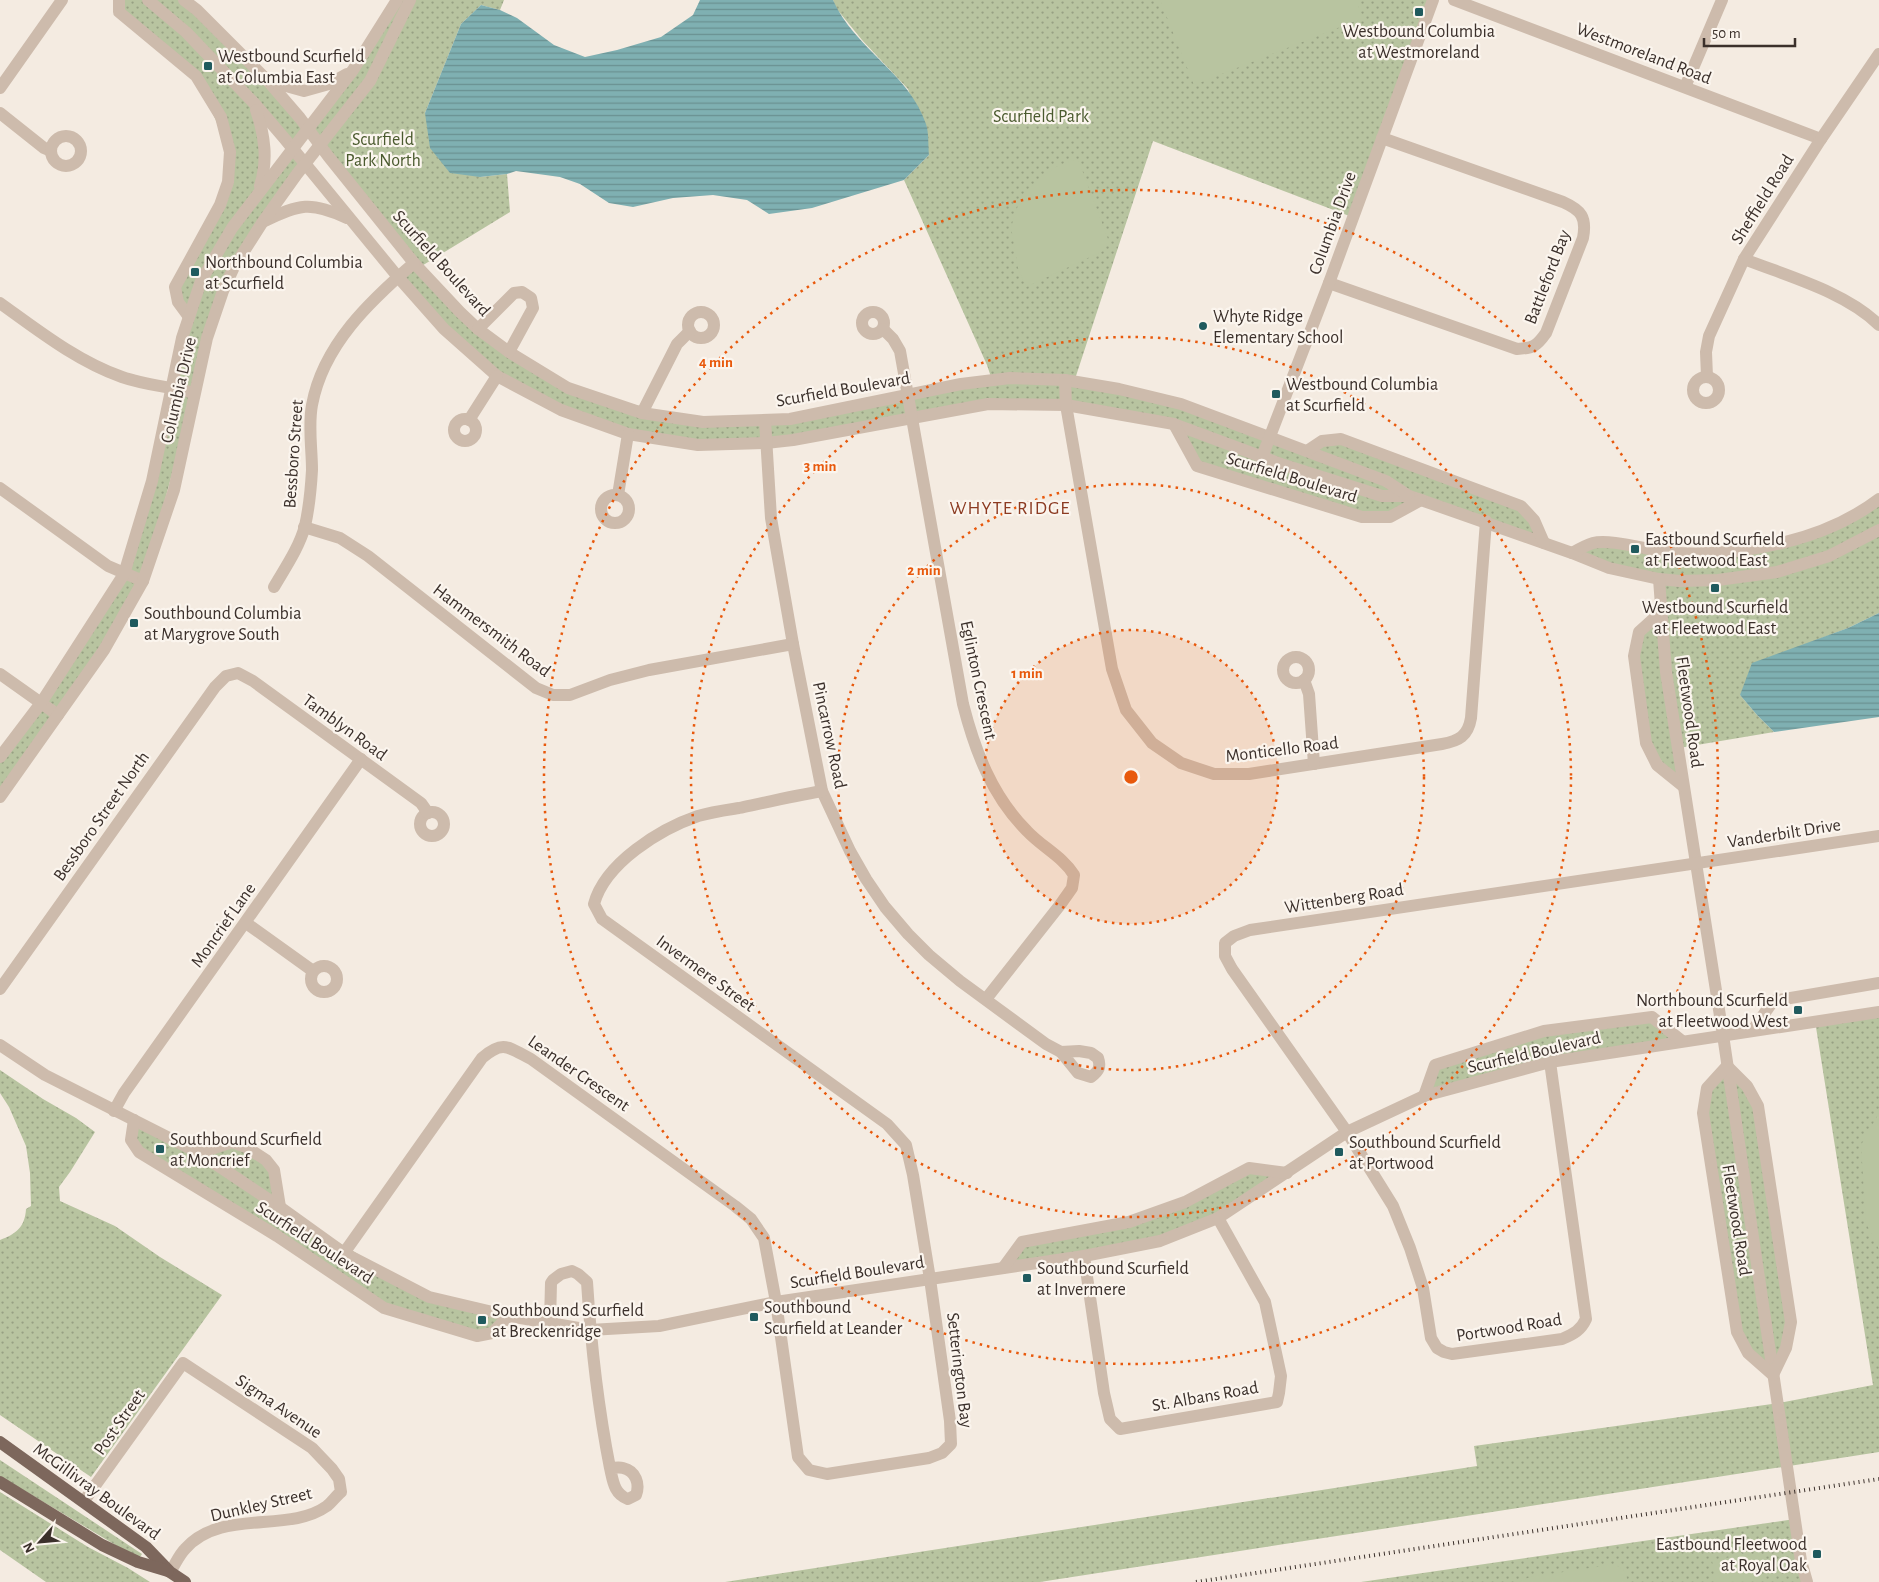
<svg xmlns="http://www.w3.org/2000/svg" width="1879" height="1582" font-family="'Alegreya Sans',sans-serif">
  <defs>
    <pattern id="green-dots" width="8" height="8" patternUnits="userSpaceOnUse" patternTransform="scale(1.25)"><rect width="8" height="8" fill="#b8c4a0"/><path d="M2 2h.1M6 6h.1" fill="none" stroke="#97a083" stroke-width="1.8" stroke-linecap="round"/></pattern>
    <pattern id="water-rules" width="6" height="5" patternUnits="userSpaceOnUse" patternTransform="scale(1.25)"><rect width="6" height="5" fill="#7fb0b2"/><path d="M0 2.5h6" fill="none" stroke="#699091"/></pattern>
  </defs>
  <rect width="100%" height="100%" fill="#f4ebe1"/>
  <g fill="url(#green-dots)" fill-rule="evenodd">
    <path d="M119,0H184L307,128L397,0H504L500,10L481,5L461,24L425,113L480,177L507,174L510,212L420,267L478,329L568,388L703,422L790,419L992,380L987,365L904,180L929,155L908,89L862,40L836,8L833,0H1433L1352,217L1153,141L1075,379L1119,389L1307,451L1341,439L1521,506L1544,543L1421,500L1390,517H1362L1197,466L1174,424L1087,408L988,404L793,440L698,445L628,434L497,376L398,277L419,267L307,128L292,148L305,164L235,267L194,393L143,581L0,797V757L124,574L189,318L175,287L220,205L230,152L196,76L119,12ZM254,104L292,148L258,193L264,171Z"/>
    <polygon points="1879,499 1879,613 1848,628 1801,646 1740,695 1757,715 1774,732 1679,748 1683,786 1646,743 1634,656 1639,632 1660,613 1659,579 1572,553 1593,542 1676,553 1788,541"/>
    <polygon points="1879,1012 1879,1452 1040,1582 725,1582 1477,1466 1474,1446 1779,1403 1873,1385 1815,1021"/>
    <polygon points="1652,1017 1682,1041 1550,1062 1424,1096 1435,1065 1544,1031"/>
    <polygon points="1727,1066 1758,1106 1791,1322 1773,1375 1737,1332 1703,1113 1707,1088"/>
    <path d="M0,1070L43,1099L76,1118L95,1132L70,1172L59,1187L60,1201L115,1226L160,1257L222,1295L91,1477L0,1415V1240C16,1234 25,1227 26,1209L31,1206L30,1173L26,1146L9,1107L0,1093Z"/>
    <polygon points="134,1120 199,1153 232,1142 266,1160 280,1207 429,1297 509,1316 477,1336 384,1308 139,1152"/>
    <polygon points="1249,1168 1287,1173 1218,1218 1160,1241 1003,1268 1022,1242 1129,1222"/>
    <polygon points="0,1460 142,1554 139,1559 0,1476"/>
    <polygon points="0,1492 88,1547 128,1568 150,1582 46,1582 0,1550"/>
    <polygon points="1795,1519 1808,1582 1361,1582"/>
  </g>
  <g fill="#b8c4a0">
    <polygon points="1160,0 1356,0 1363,18 1194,85"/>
    <polygon points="1078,159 1108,239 1105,250 1026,287 1018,268 1011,227 1021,196 1040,178 1059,165"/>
    <polygon points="1879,1113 1879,1249 1866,1223 1861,1145"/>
    <polygon points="1759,1553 1763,1581 1715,1582 1712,1560"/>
    <polygon points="1610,1565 1616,1565 1625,1571 1628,1582 1519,1582 1530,1577"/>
  </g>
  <g fill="url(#water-rules)">
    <path d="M700,0H833C854,48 909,73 926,124C929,133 928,145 929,155L904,180L812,208L769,214L747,200L713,195L673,198L633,207L609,203L580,184L560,177L516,171L507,174L480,177L450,173L430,148L425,113L461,24L481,5L500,10L517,18L554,45L585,57L617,50L661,37L693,15Z"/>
    <polygon points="1879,613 1879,717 1774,732 1757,715 1740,695 1752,663 1848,628"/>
  </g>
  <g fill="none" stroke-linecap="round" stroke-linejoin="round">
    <g stroke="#cdbbac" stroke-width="12">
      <polyline points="119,0 119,12 196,76 221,117 230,152 228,182 220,205 175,287 178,302 189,317"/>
      <polyline points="148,0 186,32 254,103 284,138 398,277 444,329 497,376 561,410 628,434 698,445 766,443 793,440 988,404 1066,405 1174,424 1284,465 1382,496 1409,496 1421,500 1572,553 1609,568 1659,579 1680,581 1718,580 1777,572 1829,556 1879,530"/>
      <polyline points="184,0 197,10 268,81 300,118 328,156 414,263 460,312 478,329 509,352 568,388 642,413 703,422 790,419 961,384 1010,378 1065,380 1119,389 1181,404 1386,481 1409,496"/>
      <polyline points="1454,0 1821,139"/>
      <polyline points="268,81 304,91 329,84 347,74"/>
      <polyline points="1685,87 1722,0"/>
      <polyline points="0,88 62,0"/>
      <path d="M256,110C265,136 268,160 260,186"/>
      <polyline points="0,113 44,148 51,151"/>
      <circle cx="66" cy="151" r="15"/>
      <path d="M265,221C299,204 311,201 347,218"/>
      <path d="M1744,259C1787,276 1846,292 1879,325"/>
      <path d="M1329,283L1517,349C1533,348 1536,347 1546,333L1583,238C1587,217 1581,210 1563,202L1382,138"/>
      <path d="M0,303C39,331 77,361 122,377C145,385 171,387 194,393"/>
      <circle cx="873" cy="323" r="11"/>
      <circle cx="701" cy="325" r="13"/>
      <polyline points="478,329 514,293 522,292 531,298 533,308 509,352"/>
      <path d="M883,329L893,339L900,351L963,704C975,751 992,796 1027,831C1042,847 1063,857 1074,875L1072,888L1060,905L986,999"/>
      <polyline points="1707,377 1706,352 1709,336 1744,259 1821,139 1879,54"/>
      <circle cx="1706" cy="390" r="13"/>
      <path d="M1065,380L1066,405L1112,669L1126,710L1152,743L1181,763L1214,774H1249L1442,744C1459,741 1468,736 1471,718L1486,521"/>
      <polyline points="642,413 677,344 690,331"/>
      <circle cx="465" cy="430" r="11"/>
      <polyline points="469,420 497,376"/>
      <polyline points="765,420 771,518 793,644 822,791 850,851 866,879 885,907 908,934 929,955 960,981 1046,1044 1061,1052"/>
      <polyline points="1174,424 1197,466 1362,517 1390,517 1421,500"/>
      <polyline points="1307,451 1322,441 1341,439 1521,506 1534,520 1544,543"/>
      <polyline points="1262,457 1329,283 1433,0"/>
      <polyline points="0,488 108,566 143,581"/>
      <circle cx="615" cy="509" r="14"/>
      <polyline points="618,495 628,434"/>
      <polyline points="304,527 340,538 368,556 536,688 553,695 570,695 610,680 649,670 793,644"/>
      <path d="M1572,553C1579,549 1586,545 1593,543C1611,538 1654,552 1676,553C1744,556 1824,541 1879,499"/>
      <polyline points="1659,579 1666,672 1723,1035 1801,1561 1807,1582"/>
      <path d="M274,587C285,568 299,548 305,526C309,508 311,488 312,470C312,449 308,426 312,405C323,345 370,301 414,263"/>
      <polyline points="1660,613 1639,632 1634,656 1646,743 1657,765 1683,786"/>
      <circle cx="1296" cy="670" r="13"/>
      <polyline points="0,674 58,715"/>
      <polyline points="1304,680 1309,694 1314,764"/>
      <polyline points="0,757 41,703 124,574 152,481 182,338 201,281 232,228 353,70 397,0"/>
      <polyline points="0,797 104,650 143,581 174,490 207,338 223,291 234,267 262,223 297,174 370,81 410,0"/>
      <circle cx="432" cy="824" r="12"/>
      <polyline points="246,923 313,971"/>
      <circle cx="324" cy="979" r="13"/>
      <polyline points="0,989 215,687 226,676 238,673 253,681 421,803 428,813"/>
      <polyline points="1753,1030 1773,1001 1879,983"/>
      <polyline points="0,1045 45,1075 199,1153 280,1207 344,1253 429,1297 509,1316 590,1330 659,1326 776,1302 1084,1256 1160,1241 1218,1218 1347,1132 1424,1096 1550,1062 1879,1012"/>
      <path d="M1079,1051L1091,1053L1098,1058C1101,1067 1099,1071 1091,1077L1078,1073L1061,1052Z"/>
      <path d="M1550,1062L1586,1319C1581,1330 1574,1334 1562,1339L1452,1354L1444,1352L1437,1348L1431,1338L1423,1288L1410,1248L1393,1206L1347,1132L1232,969L1225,956V943L1234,936L1250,930L1879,836"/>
      <polygon points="1727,1066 1747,1086 1758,1106 1791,1322 1786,1348 1773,1375 1748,1353 1737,1332 1703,1113 1707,1088"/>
      <polyline points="1424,1096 1435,1065 1544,1031 1652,1017 1682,1041"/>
      <polyline points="114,1111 124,1093 361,759"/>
      <polyline points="134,1120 131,1140 139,1152 277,1236 384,1308 477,1336 492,1333 509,1316"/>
      <polyline points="199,1153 232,1142 246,1147 266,1160 274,1170 280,1207"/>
      <path d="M344,1253L482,1058C503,1040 508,1047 531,1059L735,1206L751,1219L764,1238L776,1302L798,1457L809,1470L827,1474L929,1458L942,1453L951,1444L950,1421L930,1279L913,1175L906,1145L887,1124L602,919L594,904C605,863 660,829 698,816C711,812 726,810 739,808C767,802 794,796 822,791"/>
      <polyline points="1084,1256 1104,1393 1110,1419 1120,1429 1277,1402 1279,1393 1281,1376 1265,1302 1218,1218"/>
      <polyline points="1003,1268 1022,1242 1129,1222 1185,1202 1249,1168 1287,1173"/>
      <path d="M550,1323L551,1283L553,1280L561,1274L572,1271L578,1274L587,1282C591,1345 598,1407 610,1468C614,1468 619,1467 623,1468C636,1471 640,1484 636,1495L628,1499C614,1494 613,1481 610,1468"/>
      <path d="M84,1501L183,1363L312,1448L332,1469L339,1479L341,1492C336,1496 332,1502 327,1506C288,1534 221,1508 185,1549C179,1555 175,1565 170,1572"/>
    </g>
    <g stroke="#7d675c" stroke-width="12">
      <polyline points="0,1442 146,1547 170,1572 185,1582"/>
      <polyline points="0,1482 102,1545 138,1562 168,1571"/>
    </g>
    <polyline stroke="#3b302b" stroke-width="4" stroke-dasharray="1 4" stroke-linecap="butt" points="1196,1582 1879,1479"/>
  </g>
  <circle cx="1131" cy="777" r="147" fill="#e8590c" fill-opacity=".12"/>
  <g fill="none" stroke="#e8590c" stroke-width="2.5" stroke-dasharray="2.5 5">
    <circle cx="1131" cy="777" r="147"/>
    <circle cx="1131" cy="777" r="293"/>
    <circle cx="1131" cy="777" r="440"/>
    <circle cx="1131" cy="777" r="587"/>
  </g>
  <g fill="#1f5a5e" stroke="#fbf5ee" stroke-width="2">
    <rect x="1414" y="7" width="10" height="10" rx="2.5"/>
    <rect x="203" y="61" width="10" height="10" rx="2.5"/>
    <rect x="190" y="267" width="10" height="10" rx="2.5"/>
    <circle cx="1203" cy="326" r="5"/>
    <rect x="1271" y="389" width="10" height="10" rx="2.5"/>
    <rect x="1630" y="544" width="10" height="10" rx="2.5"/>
    <rect x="1710" y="583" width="10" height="10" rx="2.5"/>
    <rect x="129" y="618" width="10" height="10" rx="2.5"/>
    <rect x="1793" y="1005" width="10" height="10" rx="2.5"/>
    <rect x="155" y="1144" width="10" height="10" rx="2.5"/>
    <rect x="1334" y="1147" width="10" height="10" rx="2.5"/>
    <rect x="1022" y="1273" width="10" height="10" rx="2.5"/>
    <rect x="749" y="1312" width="10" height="10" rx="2.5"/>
    <rect x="477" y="1315" width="10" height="10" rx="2.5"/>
    <rect x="1812" y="1549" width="10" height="10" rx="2.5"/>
  </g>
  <g text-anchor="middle" stroke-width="4.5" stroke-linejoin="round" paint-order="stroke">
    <g font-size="18" fill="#3b302b" stroke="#fbf5ee" text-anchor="start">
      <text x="1419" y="37" text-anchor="middle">Westbound Columbia<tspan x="1419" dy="21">at Westmoreland</tspan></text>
      <text x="218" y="62">Westbound Scurfield<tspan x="218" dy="21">at Columbia East</tspan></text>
      <text x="205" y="268">Northbound Columbia<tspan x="205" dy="21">at Scurfield</tspan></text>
      <text x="1213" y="322">Whyte Ridge<tspan x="1213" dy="21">Elementary School</tspan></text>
      <text x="1286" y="390">Westbound Columbia<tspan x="1286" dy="21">at Scurfield</tspan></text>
      <text x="1645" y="545">Eastbound Scurfield<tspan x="1645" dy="21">at Fleetwood East</tspan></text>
      <text x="1715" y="613" text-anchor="middle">Westbound Scurfield<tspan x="1715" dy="21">at Fleetwood East</tspan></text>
      <text x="144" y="619">Southbound Columbia<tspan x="144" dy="21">at Marygrove South</tspan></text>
      <text x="1788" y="1006" text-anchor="end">Northbound Scurfield<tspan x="1788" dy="21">at Fleetwood West</tspan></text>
      <text x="170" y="1145">Southbound Scurfield<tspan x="170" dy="21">at Moncrief</tspan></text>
      <text x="1349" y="1148">Southbound Scurfield<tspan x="1349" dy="21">at Portwood</tspan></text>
      <text x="1037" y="1274">Southbound Scurfield<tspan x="1037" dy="21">at Invermere</tspan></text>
      <text x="764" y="1313">Southbound<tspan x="764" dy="21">Scurfield at Leander</tspan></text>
      <text x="492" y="1316">Southbound Scurfield<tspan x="492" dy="21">at Breckenridge</tspan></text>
      <text x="1807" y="1550" text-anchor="end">Eastbound Fleetwood<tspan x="1807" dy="21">at Royal Oak</tspan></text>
    </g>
    <g font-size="18" fill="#3b302b" stroke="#fbf5ee">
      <text transform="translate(1644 53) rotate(21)" y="6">Westmoreland Road</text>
      <text transform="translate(1762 199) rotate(-58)" y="6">Sheffield Road</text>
      <text transform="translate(1332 223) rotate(-70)" y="6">Columbia Drive</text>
      <text transform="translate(442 263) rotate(48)" y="6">Scurfield Boulevard</text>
      <text transform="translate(1547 277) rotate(-69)" y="6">Battleford Bay</text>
      <text transform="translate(843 389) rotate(-10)" y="6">Scurfield Boulevard</text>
      <text transform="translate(178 390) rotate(-77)" y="6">Columbia Drive</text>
      <text transform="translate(293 454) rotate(-86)" y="6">Bessboro Street</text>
      <text transform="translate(1292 477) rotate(17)" y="6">Scurfield Boulevard</text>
      <text transform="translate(492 630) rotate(37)" y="6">Hammersmith Road</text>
      <text transform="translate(979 680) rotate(78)" y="6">Eglinton Crescent</text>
      <text transform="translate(1690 712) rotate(82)" y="6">Fleetwood Road</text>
      <text transform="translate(345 727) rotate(36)" y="6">Tamblyn Road</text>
      <text transform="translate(830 735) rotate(78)" y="6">Pincarrow Road</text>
      <text transform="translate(1282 749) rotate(-7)" y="6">Monticello Road</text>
      <text transform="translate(101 816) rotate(-55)" y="6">Bessboro Street North</text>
      <text transform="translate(1784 833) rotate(-9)" y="6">Vanderbilt Drive</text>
      <text transform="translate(1344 898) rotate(-9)" y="6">Wittenberg Road</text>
      <text transform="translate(223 925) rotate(-55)" y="6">Moncrief Lane</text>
      <text transform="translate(706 973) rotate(36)" y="6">Invermere Street</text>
      <text transform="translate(1534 1052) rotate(-13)" y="6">Scurfield Boulevard</text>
      <text transform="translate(579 1073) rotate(35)" y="6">Leander Crescent</text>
      <text transform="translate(1737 1220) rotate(81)" y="6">Fleetwood Road</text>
      <text transform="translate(315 1242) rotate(33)" y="6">Scurfield Boulevard</text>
      <text transform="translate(857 1272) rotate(-9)" y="6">Scurfield Boulevard</text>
      <text transform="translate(1509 1327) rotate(-9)" y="6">Portwood Road</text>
      <text transform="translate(960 1370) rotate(83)" y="6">Setterington Bay</text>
      <text transform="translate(1205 1396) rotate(-10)" y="6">St. Albans Road</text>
      <text transform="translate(279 1406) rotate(34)" y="6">Sigma Avenue</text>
      <text transform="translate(119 1422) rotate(-55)" y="6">Post Street</text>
      <text transform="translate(97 1491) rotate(36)" y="6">McGillivray Boulevard</text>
      <text transform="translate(261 1504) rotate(-13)" y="6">Dunkley Street</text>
    </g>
    <g font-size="18" fill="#4a5a2e" stroke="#fbf5ee">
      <text x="1041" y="122">Scurfield Park</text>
      <text x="383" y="145">Scurfield<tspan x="383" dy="21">Park North</tspan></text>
    </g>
    <g font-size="19" letter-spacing="1" fill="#8c3b22" stroke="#fbf5ee">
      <text x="1010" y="514">WHYTE RIDGE</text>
    </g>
  </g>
  <circle cx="1131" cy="777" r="8" fill="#e8590c" stroke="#fbf5ee" stroke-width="2.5"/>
  <g font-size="15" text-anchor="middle" font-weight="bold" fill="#e8590c" stroke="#fbf5ee" stroke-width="4.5" stroke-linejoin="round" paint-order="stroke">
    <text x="716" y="367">4 min</text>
    <text x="820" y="471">3 min</text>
    <text x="924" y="575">2 min</text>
    <text x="1027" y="678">1 min</text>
  </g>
  <g transform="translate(40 1542) rotate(243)" stroke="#fbf5ee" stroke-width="4" paint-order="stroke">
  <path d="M0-4L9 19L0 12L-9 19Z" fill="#3b302b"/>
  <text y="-8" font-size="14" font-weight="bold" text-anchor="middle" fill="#3b302b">N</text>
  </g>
  <path d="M1704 38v8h91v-8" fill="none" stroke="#3b302b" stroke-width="2.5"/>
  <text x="1712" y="38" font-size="15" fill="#3b302b" stroke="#fbf5ee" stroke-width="4" paint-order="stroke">50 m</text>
</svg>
